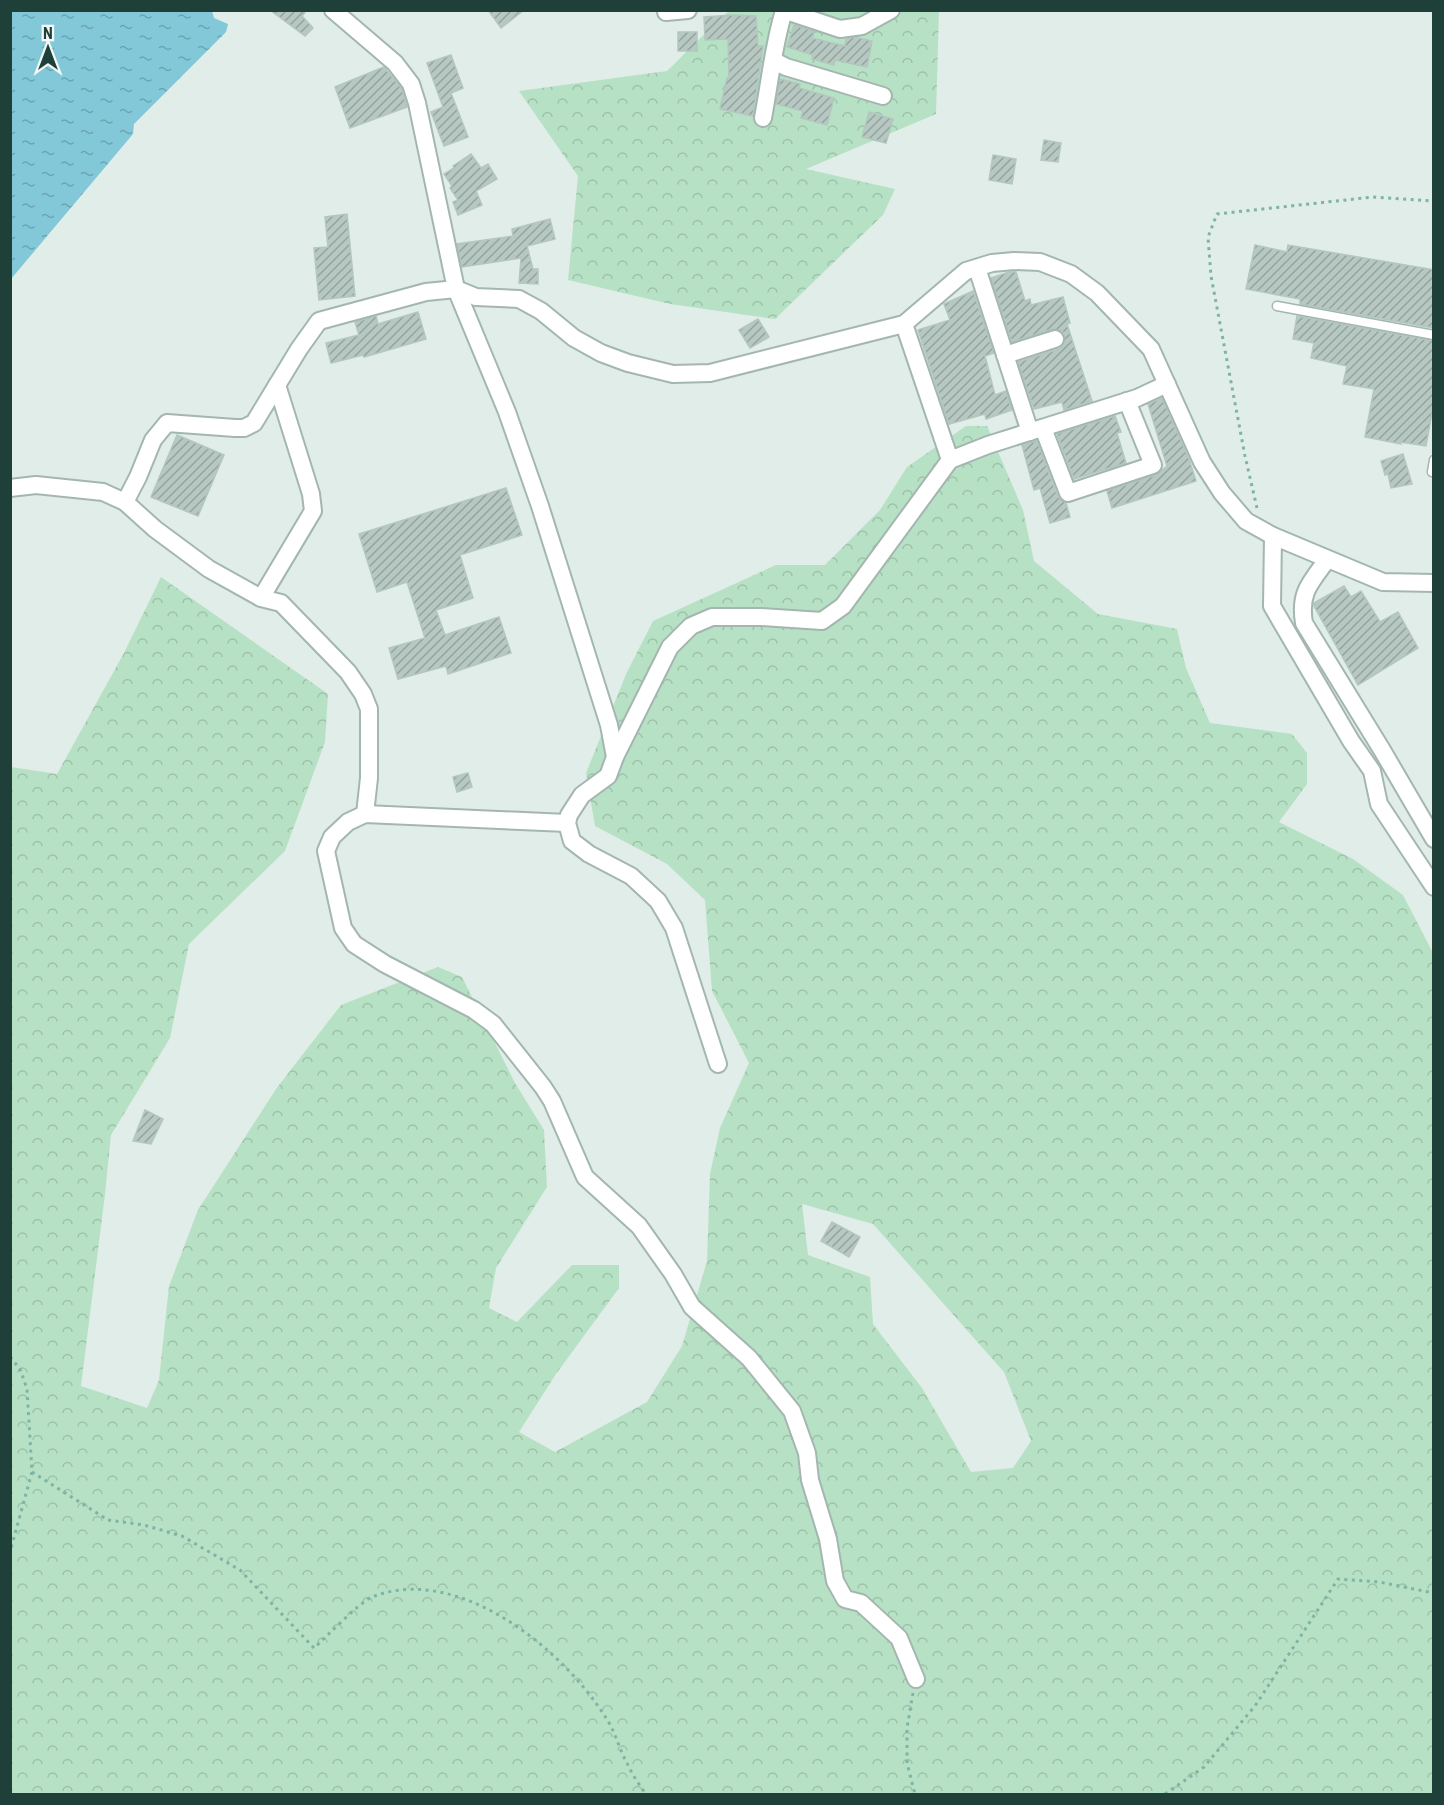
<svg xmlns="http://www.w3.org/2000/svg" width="1444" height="1805" font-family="'Roboto Condensed',sans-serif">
  <defs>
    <pattern id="forest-crowns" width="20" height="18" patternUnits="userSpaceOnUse" patternTransform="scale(1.5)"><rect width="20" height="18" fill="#b7e1c4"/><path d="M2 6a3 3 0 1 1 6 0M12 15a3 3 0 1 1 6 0" fill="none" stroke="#9dc2a9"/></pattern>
    <pattern id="water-ripples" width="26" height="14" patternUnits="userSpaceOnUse" patternTransform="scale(1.5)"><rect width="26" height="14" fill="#83c8d8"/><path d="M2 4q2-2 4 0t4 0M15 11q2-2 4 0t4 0" fill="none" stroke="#6ba4b0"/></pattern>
    <pattern id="building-hatch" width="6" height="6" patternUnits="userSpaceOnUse" patternTransform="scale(1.5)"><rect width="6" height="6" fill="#b6c8c1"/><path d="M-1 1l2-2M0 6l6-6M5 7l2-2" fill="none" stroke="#93a49e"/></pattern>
  </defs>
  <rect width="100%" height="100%" fill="#e1ede8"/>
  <g fill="url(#forest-crowns)" fill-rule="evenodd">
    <path d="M729,11H939L936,114L806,169L895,189L883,215L775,319L670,304L568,280L578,176L519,91L667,71C688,51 707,30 729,11Z"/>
    <path d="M966,426H987L1023,510L1034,561L1098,614L1177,629L1186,668L1210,723L1292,734L1307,753V784L1279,822L1353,859L1403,895L1433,953V1794H11V767L57,774L124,653L161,577L328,694L325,742L285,851L189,944L170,1038L111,1135L105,1194L81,1386L147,1408L159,1380L169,1286L198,1210L276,1089L341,1005L438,967L462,977L515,1083L544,1130L547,1187L496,1268L489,1308L517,1322L572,1265H619V1288L556,1374L519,1432L555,1452L647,1402L682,1346L707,1261L710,1174L720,1128L749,1063L712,991L705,900L667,864L595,826L586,773L627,672L653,621L776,565H825L880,510L907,467ZM802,1204L873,1224L1004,1372L1031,1441L1013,1468L971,1472L922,1388L873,1324L870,1277L808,1255Z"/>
  </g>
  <polygon fill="url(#water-ripples)" points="11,10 212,11 214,18 228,24 226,32 134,124 133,134 11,279"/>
  <g fill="url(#building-hatch)" stroke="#b3c7bf" stroke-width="1.5">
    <polygon points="270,10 307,10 302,16 313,28 305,36"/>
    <polygon points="488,10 524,10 501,28"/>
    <polygon points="733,15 756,16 758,46 763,46 753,116 720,109 727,78 729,78 728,39 705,40 704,17"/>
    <polygon points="794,25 814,31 812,38 845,46 846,39 855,37 872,41 867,67 835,60 834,65 812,59 813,55 787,47"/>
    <rect x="678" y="32" width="19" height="19"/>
    <polygon points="451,55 463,88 451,93 468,137 444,146 431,112 443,107 427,63"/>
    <polygon points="384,67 402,89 407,107 350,128 335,87"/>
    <polygon points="780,79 800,84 799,88 834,98 827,125 801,118 803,111 776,104"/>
    <polygon points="869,112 893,119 886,143 862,137"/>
    <polygon points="1044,140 1061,143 1058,162 1041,160"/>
    <polygon points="471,154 481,168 488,164 497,179 476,191 482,205 458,215 453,202 458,200 450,188 452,186 444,174 454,168 453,166"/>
    <polygon points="993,155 1016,159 1012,184 989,180"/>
    <polygon points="347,214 355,296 319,300 314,248 328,247 325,217"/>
    <polygon points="550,219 555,239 527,246 533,269 538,269 538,284 519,283 521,258 462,267 457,244 513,236 512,229"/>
    <polygon points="1255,245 1287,252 1288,245 1434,270 1434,328 1300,304 1300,299 1246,289"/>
    <polygon points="1009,272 1016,272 1025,301 1030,299 1031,305 1063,297 1070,323 1067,324 1092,401 1064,410 1062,402 1034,409 1018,362 1059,349 1063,346 1065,336 1062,331 1052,329 1012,342 991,278"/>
    <polygon points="973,291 994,353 985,356 995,395 1006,391 1012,410 986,419 985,414 949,424 918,330 950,320 944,304"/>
    <polygon points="418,312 426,339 364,357 363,355 331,363 326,343 359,335 355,322 376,316 378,324"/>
    <polygon points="1297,316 1434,341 1434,402 1426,446 1400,442 1401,444 1365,437 1374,389 1343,384 1347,366 1311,358 1314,343 1293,339"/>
    <polygon points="758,319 769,337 750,348 739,330"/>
    <polygon points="1162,398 1189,459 1196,481 1112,508 1107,491 1156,475 1167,466 1148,404"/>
    <polygon points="1115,416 1121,432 1117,433 1126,463 1074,479 1057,434"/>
    <polygon points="177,435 224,455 198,516 151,497"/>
    <polygon points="1037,441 1058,497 1066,503 1070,517 1050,523 1040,488 1034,490 1022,445"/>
    <polygon points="1403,454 1412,484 1391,488 1388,474 1385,475 1381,461"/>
    <polygon points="506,488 522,535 460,555 473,598 436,610 445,635 499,617 511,653 448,674 446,666 398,679 389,648 425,638 407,582 377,592 359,534"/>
    <polygon points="1344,586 1351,597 1361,591 1380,622 1398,612 1418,648 1358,685 1314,606 1314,603"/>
    <polygon points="468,773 472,787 457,792 453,777"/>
    <polygon points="145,1110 163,1119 151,1144 133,1141"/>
    <polygon points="832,1222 860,1237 849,1257 821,1241"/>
  </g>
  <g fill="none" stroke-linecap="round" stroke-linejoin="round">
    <g stroke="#a3b6b0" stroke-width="11">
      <g id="service">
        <polyline points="1277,306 1434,335"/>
        <polyline points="1434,460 1432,472 1434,472"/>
      </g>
    </g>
    <g stroke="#a3b6b0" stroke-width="20">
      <g id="minor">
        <polyline points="333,10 395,63 411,84 417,103 456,289 507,412 540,506 609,725 615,757"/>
        <polyline points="783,10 840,29 862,26 891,10"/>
        <polyline points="666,12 688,10"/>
        <polyline points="774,61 786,67 883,96"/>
        <path d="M763,118C770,82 773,46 784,11"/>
        <polyline points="977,268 1030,432"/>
        <polyline points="904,324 950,460"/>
        <polyline points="1005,355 1055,339"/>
        <polyline points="1043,428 1068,493 1153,465 1127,401"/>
        <polyline points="10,488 36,485 103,492 125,502 155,529 209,569 261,598 281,603 348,672 363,694 369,709 369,778 365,814"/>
        <polyline points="125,502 138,477 153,440 167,423 235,428 244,428 254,423 299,349 319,321 426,292 456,289 476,297 519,299 541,311 574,338 601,353 628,363 673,374 710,373 904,324 966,271 992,263 1014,261 1040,262 1071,274 1097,293 1151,349 1202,462 1222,493 1246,521 1273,536 1383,582 1434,583"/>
        <polyline points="1273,536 1272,606 1351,741 1372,771 1379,804 1434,887"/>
        <path d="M1327,560C1310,583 1299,593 1304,623L1382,750L1434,839"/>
        <polyline points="261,598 313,511 311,494 277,385"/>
        <polyline points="567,823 365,814 348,822 332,837 326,851 343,928 354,944 385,964 474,1010 493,1024 543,1087 552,1101 585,1177 639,1226 673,1274 692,1307 749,1358 792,1411 807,1453 810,1480 828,1539 835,1581 845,1599 861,1603 899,1638 916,1679"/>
        <polyline points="718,1064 674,928 658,901 631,876 589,854 572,841 567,823 569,815 582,795 608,776 615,757 670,647 691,626 712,617 761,617 822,621 843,606 950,460 988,445 1137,398 1167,384"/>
      </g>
    </g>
    <g stroke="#7eb4a5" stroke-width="3" stroke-dasharray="3 4.5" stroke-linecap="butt">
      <polyline points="1257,508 1245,456 1211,276 1208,237 1217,214 1373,197 1434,201"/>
      <polyline points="10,1357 20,1369 27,1389 32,1472 10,1552"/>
      <path d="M32,1472L108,1520L144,1525L182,1536L240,1570L314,1648C326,1637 360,1602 372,1597C458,1563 563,1649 606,1718C615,1731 619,1749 627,1763C632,1774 639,1785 646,1794"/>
      <polyline points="913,1693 907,1728 907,1763 915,1794"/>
      <polyline points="1165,1794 1204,1767 1255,1706 1338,1579 1379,1582 1434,1593"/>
    </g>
    <use href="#service" stroke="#fff" stroke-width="8"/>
    <use href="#minor" stroke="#fff" stroke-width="16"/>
  </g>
  <rect width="1444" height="1805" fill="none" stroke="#1f4038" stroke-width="24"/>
  <g transform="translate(48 48)" stroke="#f2f9f6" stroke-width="4.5" paint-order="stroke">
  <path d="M0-4.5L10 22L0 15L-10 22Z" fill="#1f4038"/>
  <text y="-9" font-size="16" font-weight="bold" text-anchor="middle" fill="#1f4038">N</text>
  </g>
</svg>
